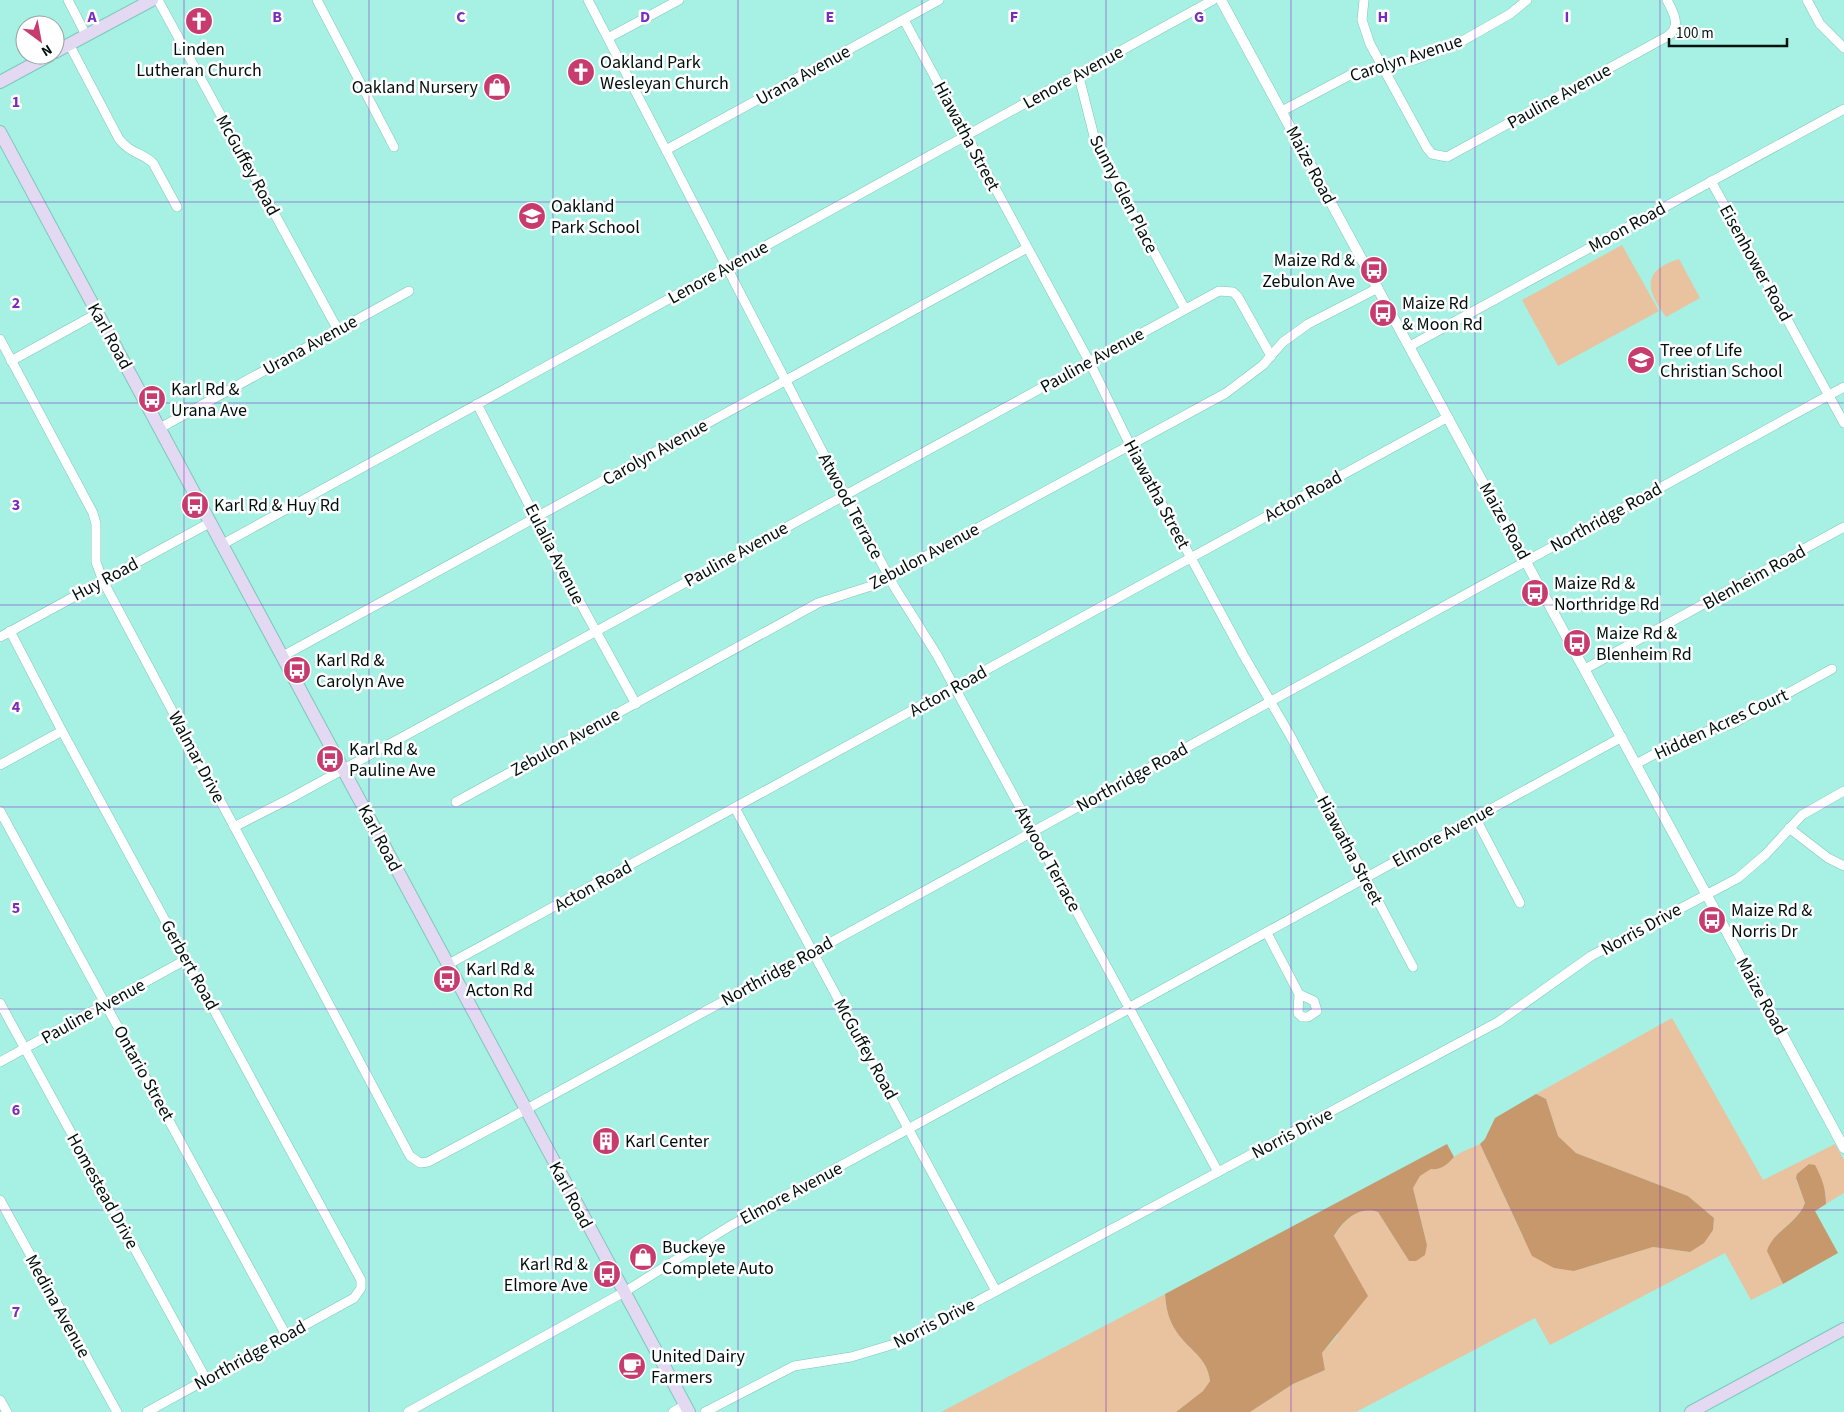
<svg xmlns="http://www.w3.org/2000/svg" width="1844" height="1412" font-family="'Source Sans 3',sans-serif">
  <rect width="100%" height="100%" fill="#a6f1e4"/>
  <g fill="#e9c2a0">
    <polygon points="1622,245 1659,311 1558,366 1522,300"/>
    <path d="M1679,259L1700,298L1666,317C1646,290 1641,271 1679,259Z"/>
    <path d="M1672,1018L1763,1180L1835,1144L1844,1160V1193L1826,1204V1194L1796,1179L1805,1203C1797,1223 1773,1231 1768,1251L1783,1284L1751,1300L1725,1253L1550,1345L1535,1318L1356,1412H1250L1293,1384L1325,1370L1322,1353L1338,1335L1334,1237C1344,1220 1358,1206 1378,1212L1409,1261L1427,1245L1413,1188L1420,1176L1431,1169C1443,1170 1446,1163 1454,1157C1462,1151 1472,1148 1480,1144L1523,1237L1574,1271L1653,1247L1690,1252L1713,1230L1714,1218L1688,1196L1576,1153L1558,1136L1546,1099L1536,1094Z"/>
    <path d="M1165,1294C1166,1307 1168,1319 1176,1331C1188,1350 1207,1356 1210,1381L1203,1391L1176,1412H941Z"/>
  </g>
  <g fill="#c8986d">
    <polygon points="1536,1094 1546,1099 1558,1136 1576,1153 1688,1196 1714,1218 1713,1230 1704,1243 1690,1252 1653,1247 1574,1271 1554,1268 1532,1256 1480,1144 1485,1139 1495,1118"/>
    <path d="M1447,1144L1454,1157C1447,1165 1441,1170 1431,1169L1420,1176L1413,1188L1427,1245L1425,1255L1416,1261H1409L1378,1212C1358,1206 1344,1220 1334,1236L1368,1296L1322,1353L1325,1370L1293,1384L1250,1412H1176L1203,1391L1210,1381C1207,1356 1188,1350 1176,1331C1168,1319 1166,1307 1165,1294Z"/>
    <path d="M1809,1164L1815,1165C1822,1178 1826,1189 1826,1204L1815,1211L1838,1253L1783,1284L1767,1251C1773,1231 1798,1223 1805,1203L1796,1178L1797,1174Z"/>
  </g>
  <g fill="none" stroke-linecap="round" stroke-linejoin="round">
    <g stroke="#7ec7bb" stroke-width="10">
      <g id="minor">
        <polyline points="68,0 86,35"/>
        <polyline points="158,0 338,330"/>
        <polyline points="317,0 394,147"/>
        <polyline points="588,0 845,495 895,588 937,655 1127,1004"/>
        <path d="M1364,0L1362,20L1370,44L1427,148L1432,154L1447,157L1668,36C1682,26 1673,12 1667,0"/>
        <polyline points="1807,0 1820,24 1844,48"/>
        <polyline points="904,20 1089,361 1130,445 1244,656 1291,737 1413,967"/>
        <polyline points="608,38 679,0"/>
        <path d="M69,44L119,139C131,154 141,152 153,163L177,207"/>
        <polyline points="1078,73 1097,148 1185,309"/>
        <polyline points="1282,111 1350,75 1414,60 1457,44 1510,14 1527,0"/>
        <polyline points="666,150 939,0"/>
        <polyline points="1711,181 1844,423"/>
        <polyline points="0,339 93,513 96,524 96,562 103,581 410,1156 420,1163 428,1162 525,1110 1844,387"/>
        <polyline points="1410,346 1844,109"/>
        <polyline points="11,361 98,313"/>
        <polyline points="477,404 565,575 636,704"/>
        <polyline points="160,428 409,291"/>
        <polyline points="223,544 1213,0"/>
        <polyline points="10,631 62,731 361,1280 361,1288 354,1298 147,1412"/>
        <polyline points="0,637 211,522"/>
        <polyline points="283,656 1027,248"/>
        <polyline points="1585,669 1844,527"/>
        <polyline points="1636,764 1685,738 1732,724 1832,669"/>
        <polyline points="0,765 62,731"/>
        <polyline points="456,802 818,603 871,586 1226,393 1263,365 1283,342 1308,324 1378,288"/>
        <polyline points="735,808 996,1291"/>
        <polyline points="0,811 286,1335"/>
        <polyline points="1475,817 1520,903"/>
        <polyline points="234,827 289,799 1219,291 1233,292 1238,297 1271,356"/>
        <polyline points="1789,828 1828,858 1844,866"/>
        <polyline points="1267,933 1299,994 1298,1013 1302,1017 1308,1017 1317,1011 1314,1001 1299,994"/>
        <polyline points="447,965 1448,417"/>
        <polyline points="0,1003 206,1379"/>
        <polyline points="1134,1005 1622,737"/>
        <polyline points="1132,1013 1218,1172"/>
        <polyline points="0,1062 187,959"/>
        <polyline points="0,1200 117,1412"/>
        <polyline points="0,1400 7,1412"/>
        <polyline points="408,1412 626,1291 730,1226 1125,1011"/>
        <polyline points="673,1412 685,1405"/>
        <polyline points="705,1412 794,1366 851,1357 901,1342 1498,1022 1591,956 1738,878 1766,854 1802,815 1844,791"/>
      </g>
    </g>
    <g stroke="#7ec7bb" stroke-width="11">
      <polyline id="tertiary" points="1221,0 1844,1148"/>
    </g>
    <g stroke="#7ec7bb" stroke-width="14">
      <g id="secondary">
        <polyline points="55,52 152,0"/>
        <polyline points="0,82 50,55"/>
        <polyline points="0,132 689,1412"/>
        <polyline points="1691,1412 1844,1329"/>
      </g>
    </g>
    <use href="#minor" stroke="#fff" stroke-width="9"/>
    <use href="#tertiary" stroke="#fff" stroke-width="10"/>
    <use href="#secondary" stroke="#e4d9f3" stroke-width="12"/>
  </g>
  <path fill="none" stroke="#7b2cbf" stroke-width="1" stroke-opacity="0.55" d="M184,0V1412M369,0V1412M553,0V1412M738,0V1412M922,0V1412M1106,0V1412M1291,0V1412M1475,0V1412M1660,0V1412M0,202H1844M0,403H1844M0,605H1844M0,807H1844M0,1009H1844M0,1210H1844"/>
  <defs>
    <g id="church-disc" transform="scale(1.4375)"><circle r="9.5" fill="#c73b6e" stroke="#fff"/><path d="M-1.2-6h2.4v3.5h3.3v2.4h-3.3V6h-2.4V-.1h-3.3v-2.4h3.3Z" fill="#fff"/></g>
    <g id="shop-disc" transform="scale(1.4375)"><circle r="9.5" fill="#c73b6e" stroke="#fff"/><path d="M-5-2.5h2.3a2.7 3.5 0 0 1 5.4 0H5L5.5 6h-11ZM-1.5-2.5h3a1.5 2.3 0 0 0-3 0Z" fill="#fff"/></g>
    <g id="school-disc" transform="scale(1.4375)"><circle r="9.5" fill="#c73b6e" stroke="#fff"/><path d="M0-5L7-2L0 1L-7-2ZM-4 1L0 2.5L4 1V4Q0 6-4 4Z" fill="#fff"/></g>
    <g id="bus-disc" transform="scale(1.4375)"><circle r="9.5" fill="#c73b6e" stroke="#fff"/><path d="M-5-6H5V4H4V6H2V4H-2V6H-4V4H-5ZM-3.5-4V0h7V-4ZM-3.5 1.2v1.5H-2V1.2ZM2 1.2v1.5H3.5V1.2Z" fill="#fff"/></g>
    <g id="building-disc" transform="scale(1.4375)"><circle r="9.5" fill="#c73b6e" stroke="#fff"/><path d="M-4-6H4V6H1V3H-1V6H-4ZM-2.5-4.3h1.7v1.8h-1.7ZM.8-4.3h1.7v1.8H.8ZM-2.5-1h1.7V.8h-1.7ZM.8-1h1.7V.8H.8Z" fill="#fff"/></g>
    <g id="cafe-disc" transform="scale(1.4375)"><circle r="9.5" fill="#c73b6e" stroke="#fff"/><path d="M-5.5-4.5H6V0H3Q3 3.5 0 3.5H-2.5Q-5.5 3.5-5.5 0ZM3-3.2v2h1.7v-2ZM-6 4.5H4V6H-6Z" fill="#fff"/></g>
  </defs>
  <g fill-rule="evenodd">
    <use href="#church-disc" x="199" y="21"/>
    <use href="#church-disc" x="581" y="72"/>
    <use href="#shop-disc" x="497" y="87"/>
    <use href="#school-disc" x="532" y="216"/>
    <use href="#bus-disc" x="1374" y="270"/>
    <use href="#bus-disc" x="1383" y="313"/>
    <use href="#school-disc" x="1641" y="360"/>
    <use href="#bus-disc" x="152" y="399"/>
    <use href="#bus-disc" x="195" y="505"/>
    <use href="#bus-disc" x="1535" y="593"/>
    <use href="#bus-disc" x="1577" y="643"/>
    <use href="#bus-disc" x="297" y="670"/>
    <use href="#bus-disc" x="330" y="759"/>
    <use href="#bus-disc" x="1712" y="920"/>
    <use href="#bus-disc" x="447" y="979"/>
    <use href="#building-disc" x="606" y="1141"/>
    <use href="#shop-disc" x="643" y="1257"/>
    <use href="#bus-disc" x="607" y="1274"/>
    <use href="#cafe-disc" x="632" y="1366"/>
  </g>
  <g text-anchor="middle" stroke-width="5" stroke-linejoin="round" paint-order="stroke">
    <g font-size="18" fill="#00100d" stroke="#fff" text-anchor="start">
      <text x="199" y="55" text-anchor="middle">Linden<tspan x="199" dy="21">Lutheran Church</tspan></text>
      <text x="600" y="68">Oakland Park<tspan x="600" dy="21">Wesleyan Church</tspan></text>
      <text x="478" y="93" text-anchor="end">Oakland Nursery</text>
      <text x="551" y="212">Oakland<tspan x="551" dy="21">Park School</tspan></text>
      <text x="1355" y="266" text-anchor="end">Maize Rd &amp;<tspan x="1355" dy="21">Zebulon Ave</tspan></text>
      <text x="1402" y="309">Maize Rd<tspan x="1402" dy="21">&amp; Moon Rd</tspan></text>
      <text x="1660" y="356">Tree of Life<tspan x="1660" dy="21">Christian School</tspan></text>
      <text x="171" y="395">Karl Rd &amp;<tspan x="171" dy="21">Urana Ave</tspan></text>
      <text x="214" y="511">Karl Rd &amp; Huy Rd</text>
      <text x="1554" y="589">Maize Rd &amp;<tspan x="1554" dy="21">Northridge Rd</tspan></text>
      <text x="1596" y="639">Maize Rd &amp;<tspan x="1596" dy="21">Blenheim Rd</tspan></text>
      <text x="316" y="666">Karl Rd &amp;<tspan x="316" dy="21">Carolyn Ave</tspan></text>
      <text x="349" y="755">Karl Rd &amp;<tspan x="349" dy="21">Pauline Ave</tspan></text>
      <text x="1731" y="916">Maize Rd &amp;<tspan x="1731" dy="21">Norris Dr</tspan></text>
      <text x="466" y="975">Karl Rd &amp;<tspan x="466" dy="21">Acton Rd</tspan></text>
      <text x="625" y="1147">Karl Center</text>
      <text x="662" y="1253">Buckeye<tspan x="662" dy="21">Complete Auto</tspan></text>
      <text x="588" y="1270" text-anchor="end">Karl Rd &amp;<tspan x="588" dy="21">Elmore Ave</tspan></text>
      <text x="651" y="1362">United Dairy<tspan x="651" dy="21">Farmers</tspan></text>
    </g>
    <g font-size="18" fill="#00100d" stroke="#fff">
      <text transform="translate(1406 58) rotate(-18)" y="6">Carolyn Avenue</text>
      <text transform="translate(803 75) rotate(-29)" y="6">Urana Avenue</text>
      <text transform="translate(1073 77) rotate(-29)" y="6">Lenore Avenue</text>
      <text transform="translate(1559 96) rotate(-29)" y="6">Pauline Avenue</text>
      <text transform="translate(967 136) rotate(62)" y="6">Hiawatha Street</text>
      <text transform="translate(248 165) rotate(61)" y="6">McGuffey Road</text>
      <text transform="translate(1311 165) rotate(62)" y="6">Maize Road</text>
      <text transform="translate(1124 194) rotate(63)" y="6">Sunny Glen Place</text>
      <text transform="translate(1627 227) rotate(-29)" y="6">Moon Road</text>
      <text transform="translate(1756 263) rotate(61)" y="6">Eisenhower Road</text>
      <text transform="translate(718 272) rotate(-29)" y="6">Lenore Avenue</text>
      <text transform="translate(110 336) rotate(61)" y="6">Karl Road</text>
      <text transform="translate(310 345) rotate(-29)" y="6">Urana Avenue</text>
      <text transform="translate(1092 360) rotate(-29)" y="6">Pauline Avenue</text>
      <text transform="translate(655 452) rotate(-29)" y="6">Carolyn Avenue</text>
      <text transform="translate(1157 494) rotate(62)" y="6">Hiawatha Street</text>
      <text transform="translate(1303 496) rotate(-29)" y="6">Acton Road</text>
      <text transform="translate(851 506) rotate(62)" y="6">Atwood Terrace</text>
      <text transform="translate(1606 517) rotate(-29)" y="6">Northridge Road</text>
      <text transform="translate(1505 521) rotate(61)" y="6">Maize Road</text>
      <text transform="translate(555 554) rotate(63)" y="6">Eulalia Avenue</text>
      <text transform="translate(736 554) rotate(-29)" y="6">Pauline Avenue</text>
      <text transform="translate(924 556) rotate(-28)" y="6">Zebulon Avenue</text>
      <text transform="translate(1754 577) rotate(-29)" y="6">Blenheim Road</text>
      <text transform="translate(105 579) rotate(-28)" y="6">Huy Road</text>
      <text transform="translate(948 691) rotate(-29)" y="6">Acton Road</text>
      <text transform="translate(1721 724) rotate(-25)" y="6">Hidden Acres Court</text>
      <text transform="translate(565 742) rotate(-29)" y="6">Zebulon Avenue</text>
      <text transform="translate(197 757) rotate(62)" y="6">Walmar Drive</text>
      <text transform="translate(1132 777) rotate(-29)" y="6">Northridge Road</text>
      <text transform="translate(1443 835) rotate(-29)" y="6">Elmore Avenue</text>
      <text transform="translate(380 838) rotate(62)" y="6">Karl Road</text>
      <text transform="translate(1350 850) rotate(62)" y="6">Hiawatha Street</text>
      <text transform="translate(1048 859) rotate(61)" y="6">Atwood Terrace</text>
      <text transform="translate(593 886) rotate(-29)" y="6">Acton Road</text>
      <text transform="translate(1641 929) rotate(-29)" y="6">Norris Drive</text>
      <text transform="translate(190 965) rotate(61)" y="6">Gerbert Road</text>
      <text transform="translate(777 971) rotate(-29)" y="6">Northridge Road</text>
      <text transform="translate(1762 996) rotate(61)" y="6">Maize Road</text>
      <text transform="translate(93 1011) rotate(-29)" y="6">Pauline Avenue</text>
      <text transform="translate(866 1049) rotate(61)" y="6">McGuffey Road</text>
      <text transform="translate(144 1073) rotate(61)" y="6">Ontario Street</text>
      <text transform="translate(1292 1133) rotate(-28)" y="6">Norris Drive</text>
      <text transform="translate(103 1191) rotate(61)" y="6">Homestead Drive</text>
      <text transform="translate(791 1193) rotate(-28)" y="6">Elmore Avenue</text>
      <text transform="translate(571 1195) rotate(62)" y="6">Karl Road</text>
      <text transform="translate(58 1306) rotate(61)" y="6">Medina Avenue</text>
      <text transform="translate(934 1323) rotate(-27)" y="6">Norris Drive</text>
      <text transform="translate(250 1355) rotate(-29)" y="6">Northridge Road</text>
    </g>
  </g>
  <g font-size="16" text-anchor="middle" font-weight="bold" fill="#7b2cbf" stroke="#fff" stroke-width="5" stroke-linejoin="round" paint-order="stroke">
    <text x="92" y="22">A</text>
    <text x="277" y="22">B</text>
    <text x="461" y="22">C</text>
    <text x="645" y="22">D</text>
    <text x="830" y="22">E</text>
    <text x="1014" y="22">F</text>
    <text x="1199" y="22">G</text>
    <text x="1383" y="22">H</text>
    <text x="1567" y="22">I</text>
    <text x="16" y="107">1</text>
    <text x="16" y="308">2</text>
    <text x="16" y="510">3</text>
    <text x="16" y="712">4</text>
    <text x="16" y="913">5</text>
    <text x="16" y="1115">6</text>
    <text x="16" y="1317">7</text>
  </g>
  <g transform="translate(40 40) rotate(148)"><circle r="24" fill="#ffffff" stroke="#999f9e"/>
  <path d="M0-4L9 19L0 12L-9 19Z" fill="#c73b6e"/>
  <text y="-8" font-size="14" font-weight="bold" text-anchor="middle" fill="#00100d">N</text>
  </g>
  <path d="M1669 38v8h118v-8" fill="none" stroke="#00100d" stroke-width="2.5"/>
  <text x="1676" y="38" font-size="15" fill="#00100d" stroke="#ffffff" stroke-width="4" paint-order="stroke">100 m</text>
</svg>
